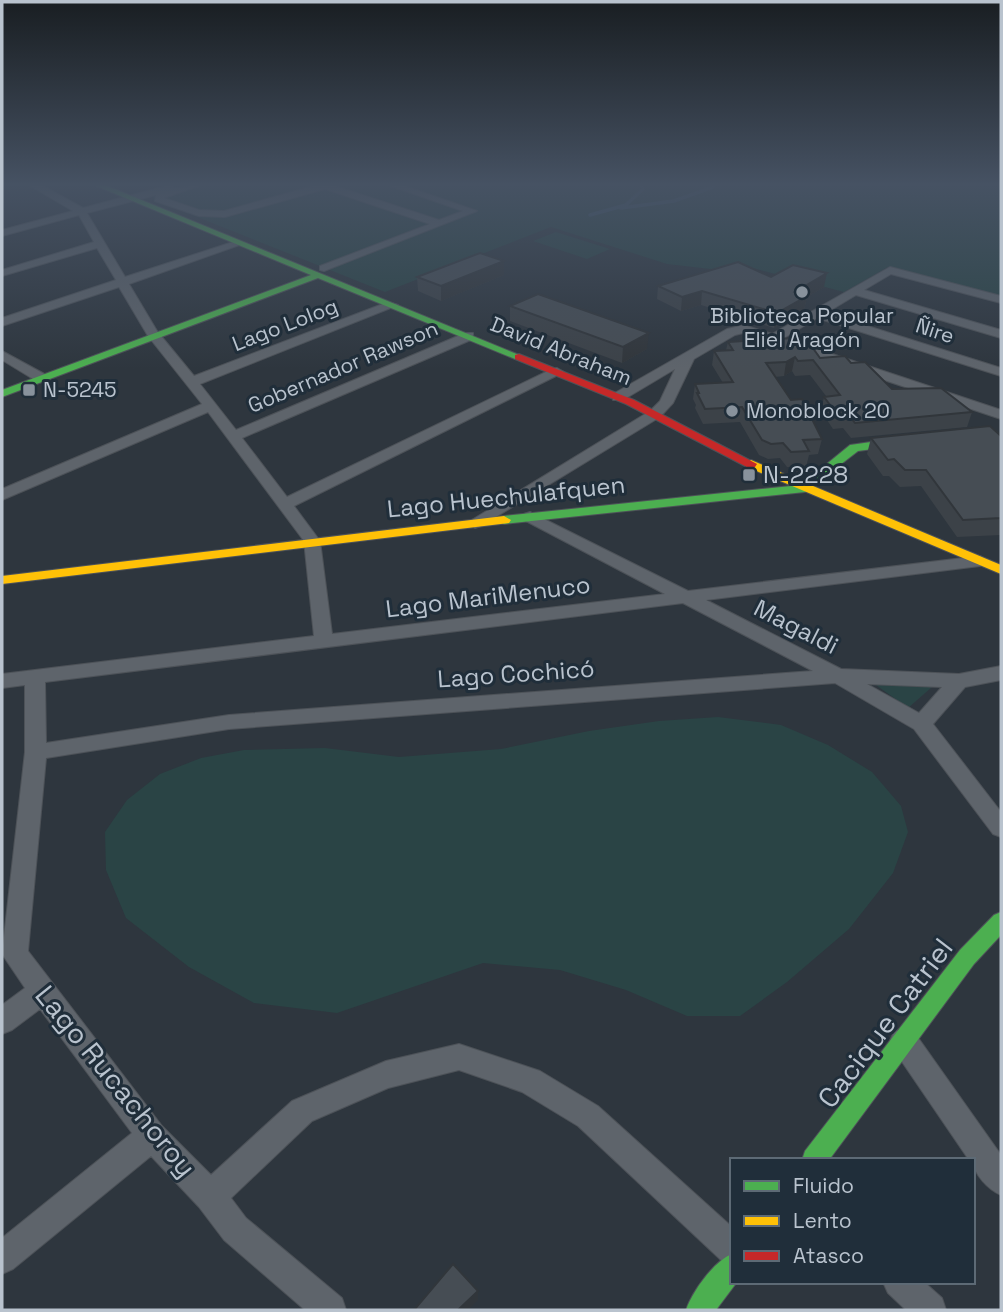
<svg xmlns="http://www.w3.org/2000/svg" width="1003" height="1312" font-family="'Space Grotesk',sans-serif">
  <rect width="100%" height="100%" fill="#2e363e"/>
  <g fill="#2a4445">
    <polygon points="192,185 1001,185 1001,297 888,267 844,292 745,266 719,270 667,264 551,227 385,292 152,199 154,195"/>
    <polygon points="556,232 610,249 587,259 533,241"/>
    <polygon points="876,685 932,687 908,708"/>
    <polygon points="718,717 781,725 828,745 872,772 901,806 908,832 893,873 849,929 787,982 740,1016 687,1016 626,990 560,970 483,963 337,1013 254,1003 189,967 126,918 106,870 105,832 127,800 160,774 201,758 244,750 325,748 399,757 501,749 589,731 659,721"/>
  </g>
  <g fill="none" stroke-linecap="round" stroke-linejoin="round">
    <g stroke="#3c546a" stroke-width="3.5">
      <polyline points="621,208 674,201 713,187"/>
      <polyline points="590,215 626,205 643,189 641,185"/>
    </g>
    <g stroke="#4d5258" stroke-width="2">
      <g id="street">
        <path d="M29,185H41L83,208L170,185L175,188L201,185L164,198L199,210L224,211L317,185H332L439,220L463,211L388,185H402L477,211L324,271L320,270V266L430,224L325,189L225,217L199,216L155,201L156,195L87,213L125,277L236,241L245,243L129,284L157,331L194,376L388,302L398,305L200,384L236,430L465,333H473V339L242,438L287,497L552,369L557,368L564,372L294,506L320,541L332,634L665,594L524,520L522,517L524,514L530,512L688,591L980,556L989,561L980,566L706,600L841,669L959,674L1001,666V680L965,687L933,724L1001,812V837L993,834L914,729L835,683L229,729L46,758L28,951L162,1126L211,1175L292,1101L386,1061L459,1044L540,1071L598,1106L732,1227V1265L721,1260L578,1126L522,1092L459,1070L388,1088L312,1121L231,1198L246,1218L342,1298L346,1310H305L224,1240L199,1207L151,1156L13,1269L2,1274V1238L132,1133L40,1009L12,1030L2,1034V1005L25,988L2,954L25,752V685L2,688V674L314,636L304,541L208,412L2,500V489L202,404L148,336L119,287L2,326V318L116,280L97,248L2,276V270L94,242L79,215L2,236V230L73,211ZM683,603L813,671L229,715L46,743L45,682ZM867,684L942,687L919,713Z"/>
        <polygon points="890,267 1001,296 1001,303 891,274 864,290 1001,330 1001,338 856,295 826,313 1001,368 1001,376 817,318 784,338 1001,410 1001,419 743,333 735,335 694,359 673,403 660,417 481,526 475,528 467,523 650,411 660,401 675,369 623,400 613,400 613,394 727,329 744,325 772,334"/>
        <polygon points="2,351 48,376 50,379 48,382 38,382 2,360"/>
        <path d="M904,1028L914,1032L1001,1155V1195C989,1190 973,1174 973,1160H969L894,1050L890,1041L894,1032Z"/>
        <polygon points="883,1282 924,1282 942,1298 946,1310 906,1310 888,1293"/>
      </g>
    </g>
    <g stroke="#4d5258" stroke-width="2">
      <g id="fast">
        <polygon points="94,185 105,185 524,357 515,359 318,278 2,397 2,390 311,275"/>
        <polygon points="906,437 910,438 910,444 858,451 805,492 504,524 497,520 504,516 801,485 850,445"/>
        <polygon points="1001,912 1001,935 974,964 829,1160 802,1160 805,1151 960,950 994,915"/>
        <path d="M732,1254V1282H737L716,1310H686C692,1292 714,1261 732,1254Z"/>
      </g>
    </g>
    <g stroke="#4d5258" stroke-width="2">
      <g id="slow">
        <polygon points="751,460 1001,565 1001,574 747,467 745,464"/>
        <polygon points="504,516 511,520 509,523 2,584 2,576"/>
      </g>
    </g>
    <g stroke="#4d5258" stroke-width="2">
      <polygon id="jam" points="519,354 634,400 757,464 755,467 747,467 626,404 515,359 515,355"/>
    </g>
    <use href="#street" fill="#5e646b" fill-rule="evenodd"/>
    <use href="#fast" fill="#4caf50" fill-rule="evenodd"/>
    <use href="#slow" fill="#ffc107" fill-rule="evenodd"/>
    <use href="#jam" fill="#c62828" fill-rule="evenodd"/>
  </g>
  <g fill="#3c4248">
    <polygon points="504,261 504,275 441,301 418,291 417,277"/>
    <polygon points="771,277 824,287 807,297 804,310 774,328 701,305 681,311 657,299 658,286"/>
    <polygon points="510,306 647,349 622,363 510,321"/>
    <polygon points="728,342 799,345 820,358 851,363 892,389 972,412 967,427 851,438 843,428 833,429 821,411 824,397 826,396 810,375 795,376 792,371 784,376 775,377 791,400 822,439 818,454 809,455 806,467 787,467 780,458 768,459 759,455 740,422 703,424 695,408 696,405 693,399 695,384 723,383 712,365 714,351 726,350"/>
    <polygon points="1001,436 1001,535 957,537 921,486 900,487 889,476 883,476 867,454 871,438"/>
  </g>
  <g fill="#31363b">
    <polygon points="504,261 504,275 441,301 441,286"/>
    <polygon points="827,273 824,287 807,297 804,310 774,328 777,313 795,292"/>
    <polygon points="702,291 701,305 681,311 682,297"/>
    <polygon points="649,333 647,349 622,363 623,347"/>
    <polygon points="795,357 792,371 784,376 786,362"/>
    <polygon points="478,1291 478,1300 468,1310 458,1310"/>
  </g>
  <g fill="#464d54" stroke="#31363b" stroke-width="2">
    <polygon points="480,253 504,261 441,286 417,277"/>
    <polygon points="738,262 771,277 793,265 827,273 795,292 807,296 777,313 702,291 682,297 658,286"/>
    <polygon points="538,294 649,333 623,347 510,306"/>
    <polygon points="794,338 799,345 810,344 820,358 845,356 851,363 865,362 892,389 941,388 972,412 855,423 847,413 837,414 824,397 840,395 813,360 798,361 795,357 786,362 766,363 791,400 802,399 822,439 803,440 809,451 791,452 783,443 771,444 762,440 742,407 705,409 697,393 699,393 695,384 733,382 714,351 733,350 728,342"/>
    <polygon points="990,426 1001,436 1001,518 963,520 926,470 905,470 894,459 888,460 871,438"/>
    <polygon points="453,1264 478,1291 458,1310 414,1310"/>
  </g>
  <linearGradient id="sky" x2="0" y2="1"><stop stop-color="#191e22"/><stop offset="0.5" stop-color="#465263"/><stop offset="1" stop-color="#465263" stop-opacity="0"/></linearGradient>
  <rect width="1003" height="369" fill="url(#sky)"/>
  <g fill="#88929c" stroke="#202e3a" stroke-width="2.5">
    <circle cx="802" cy="292" r="7"/>
    <rect x="22" y="383" width="14" height="14" rx="3.5"/>
    <circle cx="732" cy="411" r="7"/>
    <rect x="742" y="468" width="14" height="14" rx="3.5"/>
  </g>
  <g text-anchor="middle" stroke-width="6" stroke-linejoin="round" paint-order="stroke">
    <g font-size="21" fill="#b9c3ce" stroke="#202e3a" text-anchor="start">
      <text x="802" y="323" text-anchor="middle">Biblioteca Popular<tspan x="802" dy="24">Eliel Aragón</tspan></text>
      <text x="43" y="397">N-5245</text>
      <text x="746" y="418">Monoblock 20</text>
    </g>
    <g font-size="21" fill="#b9c3ce" stroke="#202e3a">
      <text transform="translate(285 325) rotate(-21)" y="7">Lago Lolog</text>
      <text transform="translate(935 331) rotate(18)" y="7">Ñire</text>
      <text transform="translate(561 351) rotate(22)" y="7">David Abraham</text>
      <text transform="translate(343 367) rotate(-23)" y="7">Gobernador Rawson</text>
    </g>
    <g font-size="24" fill="#b9c3ce" stroke="#202e3a" text-anchor="start">
      <text x="763" y="483">N-2228</text>
    </g>
    <g font-size="24" fill="#b9c3ce" stroke="#202e3a">
      <text transform="translate(506 497) rotate(-6)" y="8">Lago Huechulafquen</text>
      <text transform="translate(488 597) rotate(-7)" y="8">Lago MariMenuco</text>
      <text transform="translate(796 627) rotate(27)" y="8">Magaldi</text>
      <text transform="translate(516 674) rotate(-4)" y="8">Lago Cochicó</text>
    </g>
    <g font-size="28" fill="#b9c3ce" stroke="#202e3a">
      <text transform="translate(885 1023) rotate(-53)" y="10">Cacique Catriel</text>
      <text transform="translate(116 1081) rotate(51)" y="10">Lago Rucachoroy</text>
    </g>
  </g>
  <rect width="1003" height="1312" fill="none" stroke="#b9c3ce" stroke-width="7"/>
  <rect x="730" y="1158" width="245" height="126" fill="#202e3a" stroke="#5d6a75" stroke-width="2"/>
  <rect x="744" y="1181" width="35" height="10" fill="#4caf50" stroke="#5d6a75" stroke-width="2"/>
  <text x="793" y="1193" font-size="21" fill="#b9c3ce">Fluido</text>
  <rect x="744" y="1216" width="35" height="10" fill="#ffc107" stroke="#5d6a75" stroke-width="2"/>
  <text x="793" y="1228" font-size="21" fill="#b9c3ce">Lento</text>
  <rect x="744" y="1251" width="35" height="10" fill="#c62828" stroke="#5d6a75" stroke-width="2"/>
  <text x="793" y="1263" font-size="21" fill="#b9c3ce">Atasco</text>
</svg>
